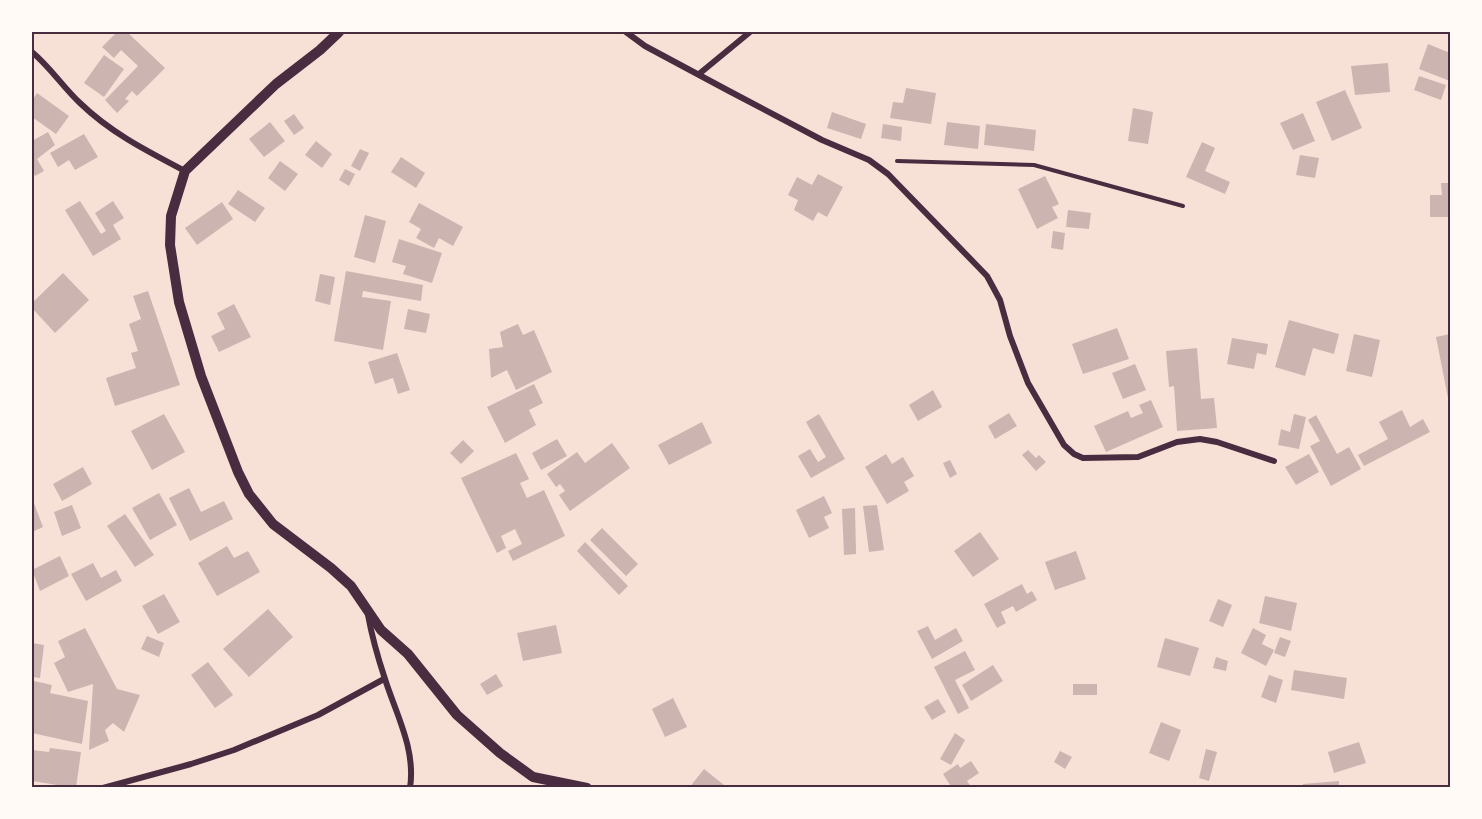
<svg xmlns="http://www.w3.org/2000/svg" width="1482" height="819" font-family="'Exo 2',sans-serif">
  <rect width="100%" height="100%" fill="#f7e1d7"/>
  <g fill="#ccb4b1">
    <polygon points="117,32 127,32 165,68 137,96 132,91 125,99 129,101 117,113 105,100 138,66 121,50 114,58 102,47"/>
    <polygon points="1428,44 1450,53 1450,81 1419,69"/>
    <polygon points="104,55 124,69 104,97 84,83"/>
    <polygon points="1388,63 1390,92 1355,95 1351,66"/>
    <polygon points="1419,76 1446,85 1441,100 1414,90"/>
    <polygon points="906,88 936,93 931,124 890,118 893,102 903,103"/>
    <polygon points="1345,90 1362,128 1332,141 1316,102"/>
    <polygon points="37,93 69,116 56,134 32,117 32,101"/>
    <polygon points="1133,108 1153,112 1148,144 1128,141"/>
    <polygon points="832,112 866,124 861,139 827,128"/>
    <polygon points="1303,113 1315,141 1293,150 1280,123"/>
    <polygon points="294,114 304,128 294,135 284,121"/>
    <polygon points="270,122 285,141 264,157 249,139"/>
    <polygon points="947,122 980,126 978,149 944,145"/>
    <polygon points="883,124 902,127 901,141 881,138"/>
    <polygon points="986,124 1036,130 1034,151 984,145"/>
    <polygon points="48,132 55,145 37,159 44,171 35,176 32,169 32,141"/>
    <polygon points="84,134 98,157 75,170 69,160 58,167 50,153"/>
    <polygon points="316,141 332,154 322,168 305,155"/>
    <polygon points="1202,142 1215,148 1205,171 1230,182 1225,194 1186,177"/>
    <polygon points="360,149 369,153 360,171 351,166"/>
    <polygon points="1300,155 1319,158 1315,178 1296,175"/>
    <polygon points="401,157 425,173 416,188 391,172"/>
    <polygon points="280,161 298,174 285,191 268,178"/>
    <polygon points="345,169 355,174 349,186 339,180"/>
    <polygon points="818,174 843,187 827,217 818,212 813,221 794,210 798,200 788,195 797,177 812,185"/>
    <polygon points="1045,176 1059,204 1052,207 1058,218 1037,229 1018,189"/>
    <polygon points="1441,183 1450,183 1450,217 1430,217 1430,195 1442,195"/>
    <polygon points="238,190 265,208 255,222 228,204"/>
    <polygon points="80,201 101,234 106,231 95,213 113,201 124,218 113,225 121,239 93,256 65,210"/>
    <polygon points="222,202 233,219 197,245 185,228"/>
    <polygon points="419,203 463,227 453,246 439,238 434,248 416,238 421,229 409,222"/>
    <polygon points="1068,210 1091,213 1089,229 1066,227"/>
    <polygon points="365,215 386,221 375,263 354,257"/>
    <polygon points="1053,231 1065,233 1063,250 1051,248"/>
    <polygon points="399,239 442,253 432,283 403,274 406,266 392,262"/>
    <polygon points="346,271 423,285 421,301 363,291 362,297 391,301 383,350 334,341"/>
    <polygon points="63,273 89,300 55,333 32,308 32,303"/>
    <polygon points="320,274 335,277 330,305 315,301"/>
    <polygon points="148,291 180,385 115,406 106,378 136,368 131,353 138,351 129,324 141,319 133,296"/>
    <polygon points="234,304 251,337 219,352 211,336 225,329 217,313"/>
    <polygon points="408,309 430,314 426,333 404,329"/>
    <polygon points="1289,320 1339,334 1334,354 1313,348 1305,376 1275,367"/>
    <polygon points="518,324 523,335 534,330 552,372 516,390 507,370 491,378 489,349 503,347 500,332"/>
    <polygon points="1117,328 1129,359 1083,374 1072,344"/>
    <polygon points="1354,334 1380,340 1372,377 1346,371"/>
    <polygon points="1450,334 1450,403 1449,403 1436,337"/>
    <polygon points="1232,338 1268,344 1266,355 1257,353 1254,369 1227,364"/>
    <polygon points="1197,348 1201,399 1214,398 1217,428 1177,431 1174,386 1169,387 1166,351"/>
    <polygon points="397,353 410,390 398,394 393,378 375,384 368,362"/>
    <polygon points="1135,364 1146,390 1123,399 1112,373"/>
    <polygon points="534,384 543,403 529,410 536,425 505,443 487,407"/>
    <polygon points="933,390 942,407 918,421 909,405"/>
    <polygon points="1151,400 1163,427 1106,452 1094,426 1128,411 1131,418 1143,413 1139,405"/>
    <polygon points="1402,410 1410,427 1423,419 1430,432 1364,466 1358,455 1388,439 1379,422"/>
    <polygon points="1009,413 1017,426 995,439 988,426"/>
    <polygon points="164,414 185,452 152,470 131,431"/>
    <polygon points="819,414 845,459 811,478 798,456 810,449 818,462 826,457 806,422"/>
    <polygon points="1294,414 1306,417 1299,449 1278,445 1281,429 1290,432"/>
    <polygon points="1316,415 1337,454 1349,447 1361,469 1331,486 1310,446 1320,441 1308,420"/>
    <polygon points="702,422 712,443 669,465 658,445"/>
    <polygon points="557,439 567,456 541,470 532,453"/>
    <polygon points="463,440 474,451 461,464 450,453"/>
    <polygon points="612,443 630,468 570,511 559,495 565,491 560,484 556,487 547,474 577,452 585,463"/>
    <polygon points="1028,450 1036,458 1039,455 1046,462 1036,471 1022,455"/>
    <polygon points="516,453 529,479 520,483 527,498 544,490 565,536 513,561 508,551 522,544 515,529 501,536 506,548 497,553 461,478"/>
    <polygon points="886,454 892,464 903,457 914,476 904,482 909,491 887,504 865,467"/>
    <polygon points="1309,454 1319,472 1296,485 1285,467"/>
    <polygon points="950,460 957,474 950,478 943,463"/>
    <polygon points="83,467 92,484 62,501 53,484"/>
    <polygon points="189,488 201,512 224,501 233,519 190,541 169,498"/>
    <polygon points="159,493 177,525 150,540 132,508"/>
    <polygon points="824,496 832,513 824,517 829,528 809,538 796,510"/>
    <polygon points="32,498 43,527 32,532"/>
    <polygon points="72,505 81,528 62,536 54,512"/>
    <polygon points="877,505 884,550 869,552 863,506"/>
    <polygon points="855,508 856,554 844,555 842,509"/>
    <polygon points="125,514 154,555 135,567 107,526"/>
    <polygon points="602,528 638,564 626,576 590,540"/>
    <polygon points="980,532 999,559 973,577 954,551"/>
    <polygon points="585,542 628,586 619,595 577,551"/>
    <polygon points="227,546 234,558 248,551 260,572 217,596 198,563"/>
    <polygon points="1076,551 1086,579 1055,590 1045,562"/>
    <polygon points="60,556 69,576 40,591 32,570"/>
    <polygon points="93,563 101,578 116,570 122,581 86,601 71,574"/>
    <polygon points="1022,584 1027,594 1032,591 1037,600 1016,612 1013,606 1001,612 1006,623 997,628 984,604"/>
    <polygon points="164,594 180,622 158,634 142,606"/>
    <polygon points="1265,596 1297,603 1291,631 1259,623"/>
    <polygon points="1218,599 1232,605 1223,627 1209,621"/>
    <polygon points="268,609 293,637 249,677 223,649"/>
    <polygon points="556,625 562,653 523,661 517,633"/>
    <polygon points="928,626 935,640 956,628 963,641 932,659 917,631"/>
    <polygon points="85,628 117,689 140,695 124,732 113,723 105,730 109,741 89,750 93,684 68,692 54,663 65,657 58,641"/>
    <polygon points="1253,628 1266,635 1262,644 1274,650 1266,666 1241,653"/>
    <polygon points="147,636 164,643 159,657 141,649"/>
    <polygon points="1280,637 1291,641 1285,657 1274,653"/>
    <polygon points="1165,638 1199,648 1190,676 1157,667"/>
    <polygon points="32,643 44,645 40,678 32,677"/>
    <polygon points="965,651 975,670 955,680 969,708 958,714 934,667"/>
    <polygon points="1216,657 1228,661 1226,671 1213,668"/>
    <polygon points="208,662 233,695 215,708 191,675"/>
    <polygon points="993,665 1003,681 971,701 962,685"/>
    <polygon points="1294,670 1347,678 1344,699 1291,690"/>
    <polygon points="496,674 503,686 487,695 480,684"/>
    <polygon points="1269,675 1283,680 1276,703 1261,697"/>
    <polygon points="34,681 52,685 50,693 88,701 82,744 32,733 32,693"/>
    <rect x="1073" y="684" width="24" height="11"/>
    <polygon points="673,698 687,727 665,737 652,709"/>
    <polygon points="938,699 946,712 932,720 924,707"/>
    <polygon points="1161,722 1181,730 1169,761 1149,753"/>
    <polygon points="955,733 965,740 951,765 940,759"/>
    <polygon points="1359,742 1366,763 1334,773 1328,752"/>
    <polygon points="50,748 81,752 76,788 32,781 32,750 49,752"/>
    <polygon points="1206,749 1217,752 1209,781 1199,778"/>
    <polygon points="1060,751 1072,757 1065,769 1054,762"/>
    <polygon points="971,761 979,773 967,781 972,788 952,788 943,774 958,764 960,768"/>
    <polygon points="704,769 724,785 722,788 689,788"/>
    <polygon points="1339,781 1339,788 1303,788 1303,784"/>
  </g>
  <g fill="none" stroke-linecap="round" stroke-linejoin="round">
    <polyline stroke="#4a2c40" stroke-width="4" points="897,161 1034,165 1183,206"/>
    <g stroke="#4a2c40" stroke-width="6">
      <polyline points="626,32 645,46 729,91 822,140 869,160 888,174 987,276 1000,300 1010,336 1028,383 1064,445 1074,454 1083,458 1138,457 1177,442 1200,439 1217,442 1274,461"/>
      <path d="M32,52C50,67 63,87 80,103C111,133 147,151 185,171"/>
      <polyline points="699,74 750,32"/>
      <path d="M368,615C372,637 378,658 385,679C396,714 416,749 410,788"/>
      <polyline points="103,788 191,764 234,750 318,715 384,679"/>
    </g>
    <polyline stroke="#4a2c40" stroke-width="10" points="339,32 320,50 276,84 185,171 171,216 170,245 179,302 201,376 238,472 249,494 273,524 331,568 351,586 381,630 408,654 457,715 500,753 533,777 587,788"/>
  </g>
  <rect width="1482" height="819" fill="none" stroke="#fffaf5" stroke-width="66"/>
  <rect x="33" y="33" width="1416" height="753" fill="none" stroke="#4a2c40" stroke-width="2"/>
</svg>
